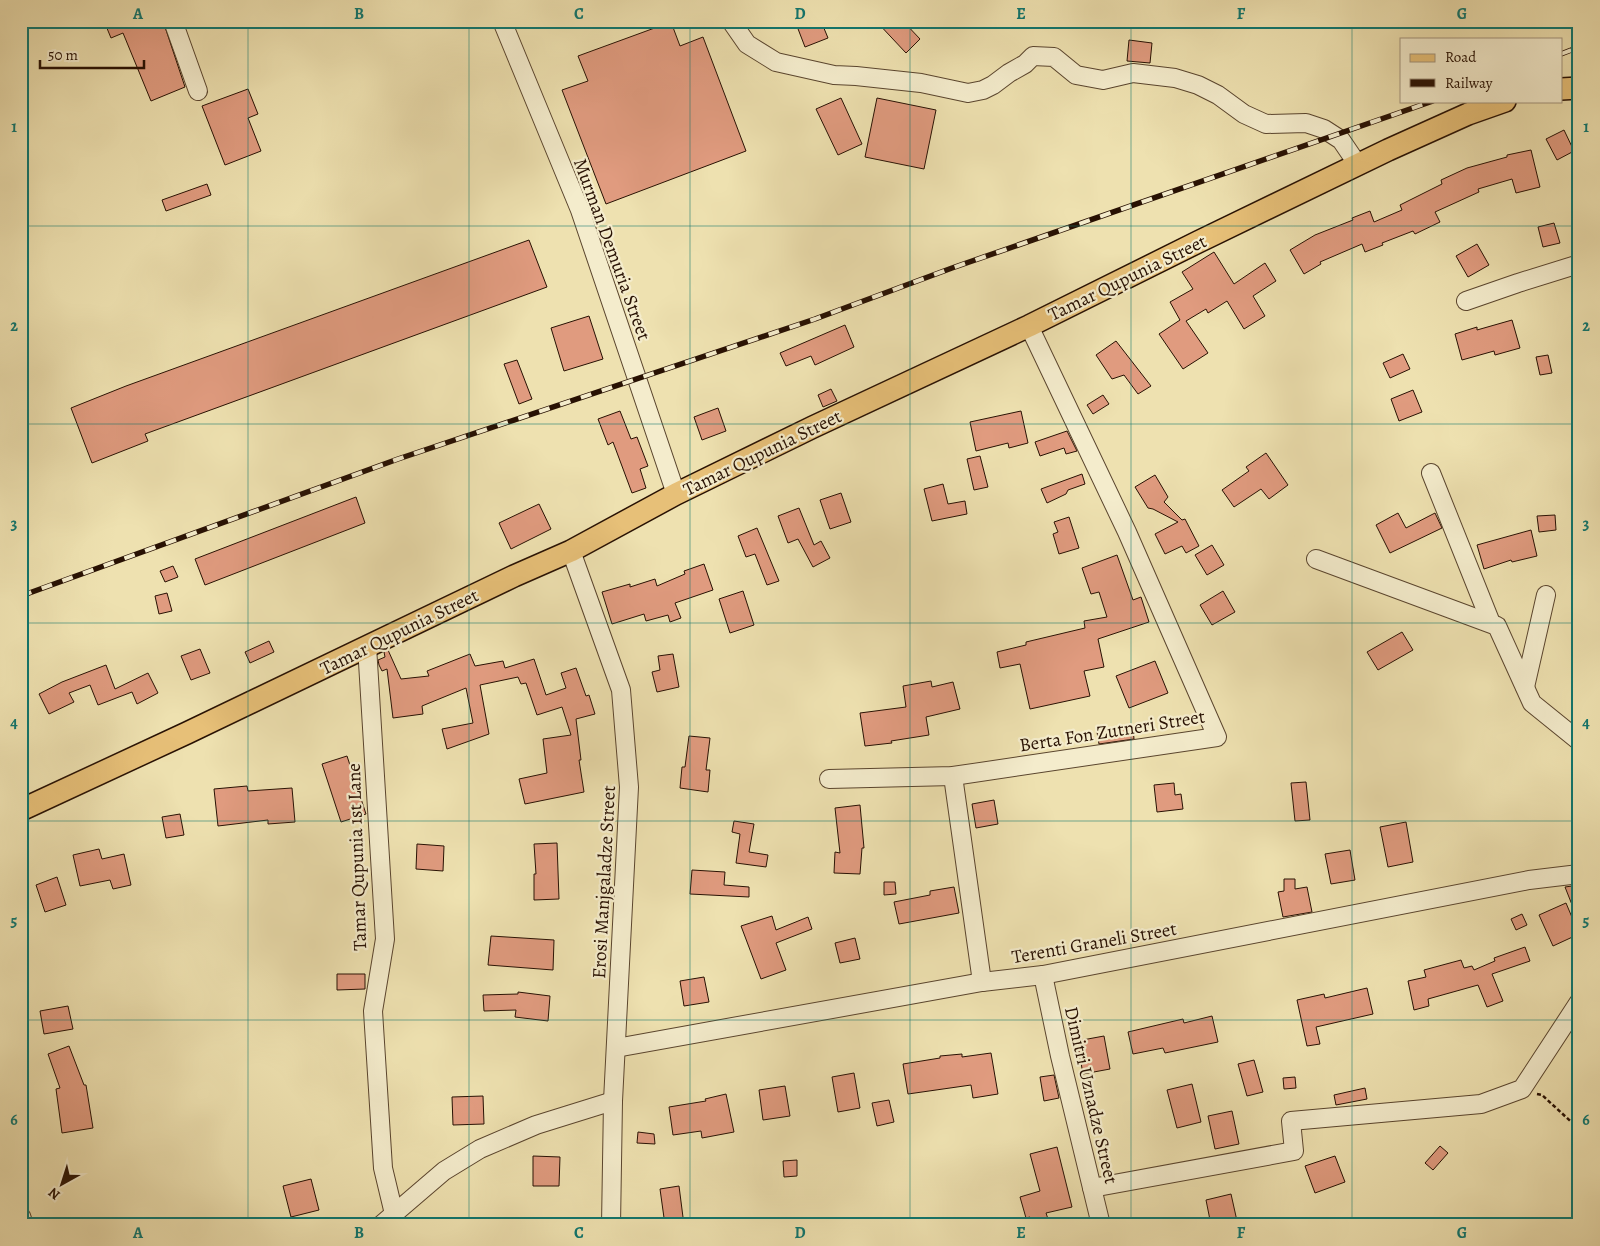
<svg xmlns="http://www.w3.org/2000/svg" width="1600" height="1246" font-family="Alegreya,serif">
  <rect width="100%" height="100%" fill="#eee1b0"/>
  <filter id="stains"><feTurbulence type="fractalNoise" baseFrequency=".004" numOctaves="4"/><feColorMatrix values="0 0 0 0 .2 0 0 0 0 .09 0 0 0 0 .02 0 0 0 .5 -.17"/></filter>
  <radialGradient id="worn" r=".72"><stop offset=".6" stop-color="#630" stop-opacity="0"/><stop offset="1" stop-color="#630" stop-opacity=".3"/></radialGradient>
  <g fill="#e09b7f" stroke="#281103">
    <polygon points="104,21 163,21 185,87 151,101 123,33 111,38"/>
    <polygon points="795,21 821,21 828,38 805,47"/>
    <polygon points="876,21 903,21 920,39 906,53"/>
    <polygon points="671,22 680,46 703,37 746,151 606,204 562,90 588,81 578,56"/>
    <polygon points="1129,40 1152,43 1150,63 1127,61"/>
    <polygon points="248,89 258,114 248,118 261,151 225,165 202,106"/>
    <polygon points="841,98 862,144 838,155 816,109"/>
    <polygon points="877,98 936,110 924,169 865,157"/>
    <polygon points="1564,130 1574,151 1557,160 1546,139"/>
    <polygon points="1531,150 1540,187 1516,193 1512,179 1478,189 1479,192 1435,212 1440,222 1415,234 1413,231 1382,243 1383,245 1365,252 1362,244 1320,262 1321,264 1304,274 1290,250 1315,235 1353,220 1352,218 1370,211 1374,222 1402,210 1400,205 1442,184 1441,180 1467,168 1507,157 1507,155"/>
    <polygon points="207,184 211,195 166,211 162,200"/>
    <polygon points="1554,223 1560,243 1543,247 1538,227"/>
    <polygon points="529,240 547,287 145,434 148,441 92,463 71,408 126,386"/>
    <polygon points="1477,244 1489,265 1468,277 1456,256"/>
    <polygon points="1214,252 1234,284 1265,263 1276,281 1253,296 1265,316 1244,329 1227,301 1208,313 1206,309 1186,321 1208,353 1183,369 1159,334 1180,320 1170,302 1193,289 1182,272"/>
    <polygon points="589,316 603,359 564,371 551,328"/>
    <polygon points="1512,320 1520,348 1495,355 1494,351 1462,360 1455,334 1477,327 1477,330"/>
    <polygon points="845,325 854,347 815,365 811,356 786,366 780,353"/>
    <polygon points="1116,341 1151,386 1138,394 1124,375 1112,379 1096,355"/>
    <polygon points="1403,354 1410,369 1390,378 1383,363"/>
    <polygon points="1548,355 1552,373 1540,375 1536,357"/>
    <polygon points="517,360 532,399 519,404 504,364"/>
    <polygon points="831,389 837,401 823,407 818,395"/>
    <polygon points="1413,390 1422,412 1399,421 1391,399"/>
    <polygon points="1103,395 1109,404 1093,414 1087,405"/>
    <polygon points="718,408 726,431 702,440 694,417"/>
    <polygon points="620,411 631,439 637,437 648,466 640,469 646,488 632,493 613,442 608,445 598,419"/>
    <polygon points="1021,411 1028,443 1009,448 1008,443 976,451 970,422"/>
    <polygon points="1067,431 1077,451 1066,454 1064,448 1040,456 1035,442"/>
    <polygon points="1266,453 1288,485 1269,499 1261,489 1234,507 1222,490 1249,471 1246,467"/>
    <polygon points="980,456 988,487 974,490 967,459"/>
    <polygon points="1082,474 1085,484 1068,490 1066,494 1047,503 1041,489"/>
    <polygon points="1155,475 1168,497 1164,502 1182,520 1185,519 1199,546 1186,553 1182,546 1165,554 1155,534 1178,522 1153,509 1148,508 1135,487"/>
    <polygon points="943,484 948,504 965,501 967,514 932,521 924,489"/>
    <polygon points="841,493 851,522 830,529 820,500"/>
    <polygon points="356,497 365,523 205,585 195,559"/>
    <polygon points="539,504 551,529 511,549 499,523"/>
    <polygon points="799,508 814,545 821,541 830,558 813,567 798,539 788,543 778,516"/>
    <polygon points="1398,513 1406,528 1435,513 1442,528 1390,553 1376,525"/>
    <polygon points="1555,515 1556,530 1539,532 1537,516"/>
    <polygon points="1069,517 1079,548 1059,554 1053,534 1058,532 1054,522"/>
    <polygon points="757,528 779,581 767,585 755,554 746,557 738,536"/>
    <polygon points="1531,530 1537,556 1512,562 1511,560 1484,569 1477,545"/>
    <polygon points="1212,545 1224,565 1207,575 1195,555"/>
    <polygon points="1117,555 1133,600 1141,597 1149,622 1098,639 1104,667 1084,671 1090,696 1030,709 1020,664 1000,668 997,652 1026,645 1026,642 1085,628 1084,621 1107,617 1099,592 1091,594 1082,568"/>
    <polygon points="704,564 713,590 675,603 681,618 670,622 668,615 646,621 644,614 612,624 602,592 630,584 630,587 655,579 657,586 685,574 684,571"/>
    <polygon points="173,566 178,577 165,582 160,571"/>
    <polygon points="743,591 754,625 730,633 719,599"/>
    <polygon points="1223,591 1235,612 1212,625 1200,605"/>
    <polygon points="167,593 172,611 159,614 155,596"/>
    <polygon points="1402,632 1413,650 1378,670 1367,652"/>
    <polygon points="269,641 274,652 250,663 245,652"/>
    <polygon points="200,649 210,673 191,680 181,656"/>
    <polygon points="388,650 401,679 429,676 427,671 470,654 475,666 503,661 505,668 534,659 546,695 566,688 561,673 576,668 586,696 589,695 595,714 576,719 581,760 579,760 584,792 525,804 519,779 547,773 543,739 571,735 562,707 537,715 526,683 521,684 518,677 480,685 489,734 447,749 442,729 473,723 466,688 422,706 423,714 393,718 387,669 382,671 379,665 378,660 385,657 384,652"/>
    <polygon points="673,654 679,687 657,692 652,672 660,670 658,656"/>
    <polygon points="1155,661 1168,693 1129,708 1116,676"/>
    <polygon points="106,665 115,689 148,673 158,693 137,704 132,692 98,705 90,685 69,693 74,702 49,714 39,694 62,682"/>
    <polygon points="931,681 932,687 953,682 960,709 926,717 929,735 891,741 892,743 865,746 860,713 906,707 903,686"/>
    <polygon points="1133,728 1134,739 1099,744 1097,732"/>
    <polygon points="689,736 710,738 706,770 710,770 708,792 680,788 682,767 685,767"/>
    <polygon points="347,756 366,814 341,822 322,764"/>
    <polygon points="1306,782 1310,820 1295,821 1291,783"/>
    <polygon points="1174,783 1175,795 1181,794 1183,809 1157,812 1154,785"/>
    <polygon points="247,786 248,791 292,788 295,822 268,824 268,820 218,826 214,789"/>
    <polygon points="994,800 998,824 976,828 972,804"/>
    <polygon points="860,805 864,848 862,848 860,874 834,873 835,852 840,853 835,808"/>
    <polygon points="180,814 184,835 166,838 162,817"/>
    <polygon points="734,821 754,824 749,852 768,855 766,867 736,863 740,834 732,832"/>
    <polygon points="1406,822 1413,862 1388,867 1380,827"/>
    <polygon points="557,843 559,899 534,900 534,874 536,874 534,844"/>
    <polygon points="417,844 444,846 443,871 416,869"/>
    <polygon points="99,849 102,859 124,854 131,885 113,889 110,880 80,886 73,855"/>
    <polygon points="1350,850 1355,880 1331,884 1325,854"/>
    <polygon points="692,870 725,872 724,885 749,887 749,897 690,894"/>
    <polygon points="57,877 66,905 45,912 36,885"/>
    <polygon points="1284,879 1295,879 1295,889 1307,887 1312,912 1283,917 1278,892 1284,891"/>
    <polygon points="884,882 895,882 896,894 884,895"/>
    <polygon points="1579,885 1579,920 1578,920 1565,887"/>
    <polygon points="954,887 959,913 899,924 894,902 930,895 930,891"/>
    <polygon points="1566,903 1579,934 1553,946 1539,915"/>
    <polygon points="1522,914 1527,925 1516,930 1511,919"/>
    <polygon points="772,916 776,930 808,917 812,929 776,943 786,970 761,979 741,926"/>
    <polygon points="491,936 554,940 553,970 488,965"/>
    <polygon points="855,938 860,959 840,963 835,943"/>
    <polygon points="1525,947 1530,961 1492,974 1503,1001 1487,1007 1478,985 1428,999 1429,1006 1414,1010 1408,981 1426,977 1424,970 1461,960 1464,968 1472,966 1474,970 1495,961 1494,958"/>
    <polygon points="337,974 365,974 365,989 337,990"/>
    <polygon points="704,977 709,1002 684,1006 680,981"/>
    <polygon points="1367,988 1373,1014 1316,1027 1320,1044 1307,1046 1297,1000 1324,994 1325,998"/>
    <polygon points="518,992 550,996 548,1021 515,1017 516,1010 484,1011 483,995 518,994"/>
    <polygon points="68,1006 73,1029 44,1034 40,1011"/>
    <polygon points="1212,1016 1218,1042 1165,1053 1163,1048 1133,1054 1128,1032 1183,1019 1184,1023"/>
    <polygon points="1104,1036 1110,1069 1083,1074 1077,1041"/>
    <polygon points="69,1046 84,1085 86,1085 93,1128 62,1133 56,1089 60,1088 48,1054"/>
    <polygon points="991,1053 998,1094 973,1098 971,1085 908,1094 903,1064 940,1058 940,1056 962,1054 962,1057"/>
    <polygon points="1254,1060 1263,1092 1247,1096 1238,1064"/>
    <polygon points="854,1073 860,1108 838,1112 832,1077"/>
    <polygon points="1054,1075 1059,1098 1044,1101 1040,1077"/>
    <polygon points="1295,1077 1296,1088 1284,1089 1283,1078"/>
    <polygon points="1192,1084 1201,1122 1177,1128 1167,1090"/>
    <polygon points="785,1086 790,1116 763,1120 759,1090"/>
    <polygon points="1365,1088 1367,1099 1336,1105 1334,1095"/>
    <polygon points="726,1094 734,1132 702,1138 701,1131 673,1135 669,1107 706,1101 705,1099"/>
    <polygon points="483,1096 484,1124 453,1125 452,1097"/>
    <polygon points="889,1100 894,1122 877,1126 872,1103"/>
    <polygon points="1232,1111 1239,1144 1215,1149 1208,1116"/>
    <polygon points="638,1132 654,1134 655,1144 637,1143"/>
    <polygon points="1440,1146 1448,1153 1433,1170 1425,1163"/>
    <polygon points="1057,1147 1072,1207 1046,1213 1050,1225 1032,1225 1030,1217 1026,1218 1020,1197 1040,1191 1030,1154"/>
    <polygon points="533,1156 560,1157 559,1186 533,1186"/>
    <polygon points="1335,1156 1345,1182 1315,1193 1305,1166"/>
    <polygon points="797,1160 797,1176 784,1177 783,1161"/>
    <polygon points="311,1179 319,1210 291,1217 283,1186"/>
    <polygon points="679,1186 684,1225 665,1225 660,1189"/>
    <polygon points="1231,1194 1237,1221 1219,1225 1211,1225 1206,1200"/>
  </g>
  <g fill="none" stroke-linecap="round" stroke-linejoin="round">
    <g stroke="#5a452e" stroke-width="20">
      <g id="minor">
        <polyline points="173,21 198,91"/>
        <polyline points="502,21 580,210 676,494"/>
        <polyline points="731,21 747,44 776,62 834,75 856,76 921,83 968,93 983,90 993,85 1009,73 1025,64 1033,56 1054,57 1076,75 1103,80 1133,73 1175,78 1198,85 1218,95 1244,114 1266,124 1306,123 1324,129 1341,140 1358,165"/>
        <polyline points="1466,301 1518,283 1579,264"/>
        <polyline points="1431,473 1491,623"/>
        <polyline points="571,551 621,690 629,787 613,1101 611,1225"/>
        <polyline points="1316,559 1497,626 1532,703 1579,741"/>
        <polyline points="367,646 385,939 373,1011 383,1168 394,1214"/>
        <polyline points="1525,687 1546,595"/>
        <polyline points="953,776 982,982"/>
        <polyline points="829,779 953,776 1217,737 1127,532 1029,326"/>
        <polyline points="1043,975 1060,1056 1101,1225"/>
        <polyline points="616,1048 982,982 1043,975 1529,880 1579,874"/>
        <polyline points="1092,1188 1294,1151 1291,1121 1481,1104 1522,1089 1579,1002"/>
        <polyline points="21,1216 24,1225"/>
        <polyline points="381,1225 444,1171 480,1149 536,1125 613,1101"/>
      </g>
    </g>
    <g stroke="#281103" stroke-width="24">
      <g id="major">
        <polyline points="1561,89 1579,88"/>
        <polyline points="21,810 187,733 514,576 571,551 676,494 813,427 1029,326 1198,242 1388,150 1468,114 1505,101"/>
      </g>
    </g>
    <polyline stroke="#281103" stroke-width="2.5" stroke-dasharray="4 2.5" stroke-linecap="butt" points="1537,1094 1542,1095 1579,1129"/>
    <use href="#minor" stroke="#f4eccc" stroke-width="18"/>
    <use href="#major" stroke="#e7c078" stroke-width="21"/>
    <g stroke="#281103" stroke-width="5.5">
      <g id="rail">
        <polyline points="1561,54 1579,47"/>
        <polyline points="21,596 398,459 815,319 952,268 1433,101"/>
      </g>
    </g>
    <use href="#rail" stroke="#f4eccc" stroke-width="4" stroke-dasharray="11" stroke-linecap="butt"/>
  </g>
  <path fill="none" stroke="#0f766e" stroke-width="1" stroke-opacity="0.55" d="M248,21V1225M469,21V1225M690,21V1225M910,21V1225M1131,21V1225M1352,21V1225M21,226H1579M21,424H1579M21,623H1579M21,821H1579M21,1020H1579"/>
  <g text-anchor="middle" stroke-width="4.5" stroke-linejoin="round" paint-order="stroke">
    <g font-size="19" fill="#281103" stroke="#f4eccc">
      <text transform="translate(613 249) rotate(70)" y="7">Murman Demuria Street</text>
      <text transform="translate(1127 277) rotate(-26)" y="7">Tamar Qupunia Street</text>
      <text transform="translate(762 452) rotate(-26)" y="7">Tamar Qupunia Street</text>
      <text transform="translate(399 631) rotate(-26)" y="7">Tamar Qupunia Street</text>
      <text transform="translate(1112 730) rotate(-9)" y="7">Berta Fon Zutneri Street</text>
      <text transform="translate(356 857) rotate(-92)" y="7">Tamar Qupunia 1st Lane</text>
      <text transform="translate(603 882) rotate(-87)" y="7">Erosi Manjgaladze Street</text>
      <text transform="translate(1094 942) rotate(-10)" y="7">Terenti Graneli Street</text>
      <text transform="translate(1092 1095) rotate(77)" y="7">Dimitri Uznadze Street</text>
    </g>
  </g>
  <rect width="1600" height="1246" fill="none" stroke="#eee1b0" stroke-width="55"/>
  <rect x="1400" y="38" width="162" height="65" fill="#f4eccc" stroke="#a2947c"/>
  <rect x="1410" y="54" width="25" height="8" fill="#e7c078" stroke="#a2947c"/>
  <text x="1445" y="62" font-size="15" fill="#281103">Road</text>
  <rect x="1410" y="79" width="25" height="8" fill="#281103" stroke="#a2947c"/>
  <text x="1445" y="88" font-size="15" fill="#281103">Railway</text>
  <g transform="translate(62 1184) rotate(219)" stroke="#f4eccc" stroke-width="4" paint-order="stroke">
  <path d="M0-4L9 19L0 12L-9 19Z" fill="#281103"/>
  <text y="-8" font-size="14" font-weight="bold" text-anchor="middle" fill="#281103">N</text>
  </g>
  <path d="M40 60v8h104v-8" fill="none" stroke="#281103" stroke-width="2.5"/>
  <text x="48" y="60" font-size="15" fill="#281103" stroke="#f4eccc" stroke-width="4" paint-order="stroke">50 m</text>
  <rect x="28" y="28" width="1544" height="1190" fill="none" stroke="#0f766e" stroke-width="2"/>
  <g font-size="16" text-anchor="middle" font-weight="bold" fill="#0f766e">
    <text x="138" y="19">A</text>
    <text x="359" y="19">B</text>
    <text x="579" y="19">C</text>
    <text x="800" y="19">D</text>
    <text x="1021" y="19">E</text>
    <text x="1241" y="19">F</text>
    <text x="1462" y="19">G</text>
    <text x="14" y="132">1</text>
    <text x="1586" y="132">1</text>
    <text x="14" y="331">2</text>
    <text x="1586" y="331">2</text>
    <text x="14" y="529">3</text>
    <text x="1586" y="529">3</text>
    <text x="14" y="728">4</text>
    <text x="1586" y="728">4</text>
    <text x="14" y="926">5</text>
    <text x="1586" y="926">5</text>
    <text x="14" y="1125">6</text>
    <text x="1586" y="1125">6</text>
    <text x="138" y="1238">A</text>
    <text x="359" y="1238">B</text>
    <text x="579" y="1238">C</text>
    <text x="800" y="1238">D</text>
    <text x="1021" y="1238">E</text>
    <text x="1241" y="1238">F</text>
    <text x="1462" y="1238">G</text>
  </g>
  <rect width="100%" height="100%" filter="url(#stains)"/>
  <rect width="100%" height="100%" fill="url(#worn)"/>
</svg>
